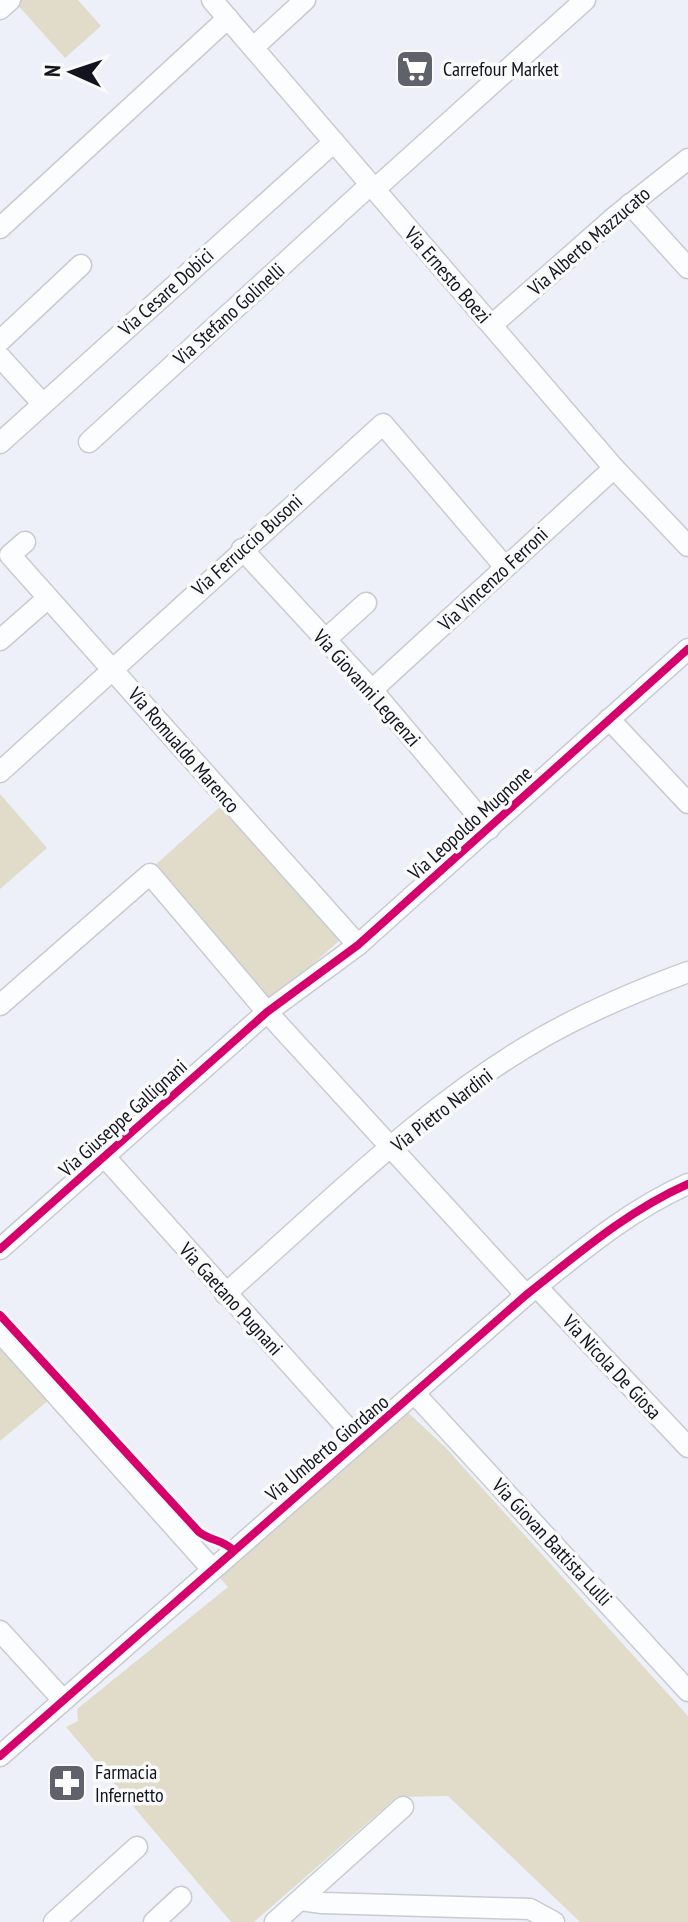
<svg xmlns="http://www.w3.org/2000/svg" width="688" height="1922" font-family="'PT Sans Narrow',sans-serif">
  <rect width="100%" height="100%" fill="#edf0f9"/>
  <g fill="#e1dcc9">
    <polygon points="19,0 78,0 101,26 65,58 16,3"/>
    <polygon points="0,794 47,848 0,889"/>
    <polygon points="222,805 340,940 271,1001 153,867"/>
    <polygon points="0,1333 56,1394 0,1441"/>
    <polygon points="401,1406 445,1447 688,1716 688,1922 580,1922 448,1796 397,1797 254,1922 231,1922 66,1727 78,1721 77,1709 228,1587 212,1569"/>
  </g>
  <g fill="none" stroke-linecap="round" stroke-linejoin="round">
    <g stroke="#c8cbd4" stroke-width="23">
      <g id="minor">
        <polyline points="212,0 614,468 688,546"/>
        <polyline points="0,9 10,0"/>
        <polyline points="255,46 305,0"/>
        <polyline points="375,189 585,0"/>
        <polyline points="630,204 688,268"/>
        <polyline points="0,228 228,18"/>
        <polyline points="492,325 617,215 688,159"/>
        <polyline points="0,341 81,265"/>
        <polyline points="0,357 42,403"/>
        <polyline points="89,442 370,185"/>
        <polyline points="0,443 334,142"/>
        <polyline points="25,542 10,555 358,945"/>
        <polyline points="242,549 372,690 489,829"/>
        <polyline points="0,640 48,598"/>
        <polyline points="325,640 366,603"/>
        <polyline points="372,690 614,468"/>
        <polyline points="609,719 688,803"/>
        <polyline points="0,772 383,424 505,567"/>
        <polyline points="0,1005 150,874 267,1012 526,1295"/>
        <polyline points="104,1156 359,1441"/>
        <polyline points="0,1249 267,1012 358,945 688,649"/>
        <polyline points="537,1287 688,1447"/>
        <path d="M225,1294C326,1206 425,1104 543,1037C589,1011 639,990 688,972"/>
        <polyline points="0,1332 212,1569"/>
        <polyline points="415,1394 688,1691"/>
        <polyline points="0,1631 63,1700"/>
        <path d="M0,1756L526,1295C578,1254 627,1211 688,1184"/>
        <polyline points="301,1900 322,1903 530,1909 554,1922"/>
        <polyline points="54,1922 137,1847"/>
        <polyline points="154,1922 181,1897"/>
        <polyline points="275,1922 403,1807"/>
      </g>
    </g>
    <use href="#minor" stroke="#fcfdfe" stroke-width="20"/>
    <g stroke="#fafafa" stroke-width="13">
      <g id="cycleway">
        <polyline points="0,1249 267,1012 358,945 688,649"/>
        <path d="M0,1315L199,1532C211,1541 223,1540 233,1550"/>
        <path d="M0,1756L526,1295C578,1254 627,1211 688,1184"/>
      </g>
    </g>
    <use href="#cycleway" stroke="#d6006c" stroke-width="8"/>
  </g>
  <defs>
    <g id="supermarket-square" transform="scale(2)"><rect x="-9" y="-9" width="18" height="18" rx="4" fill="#5f626b" stroke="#fafafa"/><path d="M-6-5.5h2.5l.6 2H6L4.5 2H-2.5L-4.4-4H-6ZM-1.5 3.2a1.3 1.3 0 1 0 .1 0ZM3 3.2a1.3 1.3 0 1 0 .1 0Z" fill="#fff"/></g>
    <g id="pharmacy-square" transform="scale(2)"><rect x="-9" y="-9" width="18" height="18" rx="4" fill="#5f626b" stroke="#fafafa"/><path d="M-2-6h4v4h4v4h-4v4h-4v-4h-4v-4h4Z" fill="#fff"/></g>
  </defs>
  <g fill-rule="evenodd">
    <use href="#supermarket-square" x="415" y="69"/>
    <use href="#pharmacy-square" x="67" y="1783"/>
  </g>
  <g text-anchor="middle" stroke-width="7" stroke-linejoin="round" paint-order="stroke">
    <g font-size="20" fill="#12151f" stroke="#fafafa" text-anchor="start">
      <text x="443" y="76">Carrefour Market</text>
      <text x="95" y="1779">Farmacia<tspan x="95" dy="23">Infernetto</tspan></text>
    </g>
    <g font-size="20" fill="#12151f" stroke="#fafafa">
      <text transform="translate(589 241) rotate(-41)" y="7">Via Alberto Mazzucato</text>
      <text transform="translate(448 275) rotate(49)" y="7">Via Ernesto Boezi</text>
      <text transform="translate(166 292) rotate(-42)" y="7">Via Cesare Dobici</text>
      <text transform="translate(229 314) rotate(-42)" y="7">Via Stefano Golinelli</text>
      <text transform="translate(247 545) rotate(-42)" y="7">Via Ferruccio Busoni</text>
      <text transform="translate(493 579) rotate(-43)" y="7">Via Vincenzo Ferroni</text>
      <text transform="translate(367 688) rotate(48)" y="7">Via Giovanni Legrenzi</text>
      <text transform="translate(184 750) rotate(49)" y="7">Via Romualdo Marenco</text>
      <text transform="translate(470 823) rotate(-42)" y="7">Via Leopoldo Mugnone</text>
      <text transform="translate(442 1110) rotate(-38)" y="7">Via Pietro Nardini</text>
      <text transform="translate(123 1118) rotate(-42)" y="7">Via Giuseppe Gallignani</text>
      <text transform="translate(231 1299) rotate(48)" y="7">Via Gaetano Pugnani</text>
      <text transform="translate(612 1367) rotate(47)" y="7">Via Nicola De Giosa</text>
      <text transform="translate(327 1448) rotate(-40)" y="7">Via Umberto Giordano</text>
      <text transform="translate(552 1542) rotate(47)" y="7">Via Giovan Battista Lulli</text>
    </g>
  </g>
  <g transform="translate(72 72) rotate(273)" stroke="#fafafa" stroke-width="6" paint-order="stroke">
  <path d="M0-6L14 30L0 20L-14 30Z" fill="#12151f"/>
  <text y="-12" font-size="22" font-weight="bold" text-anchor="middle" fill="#12151f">N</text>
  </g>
</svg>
